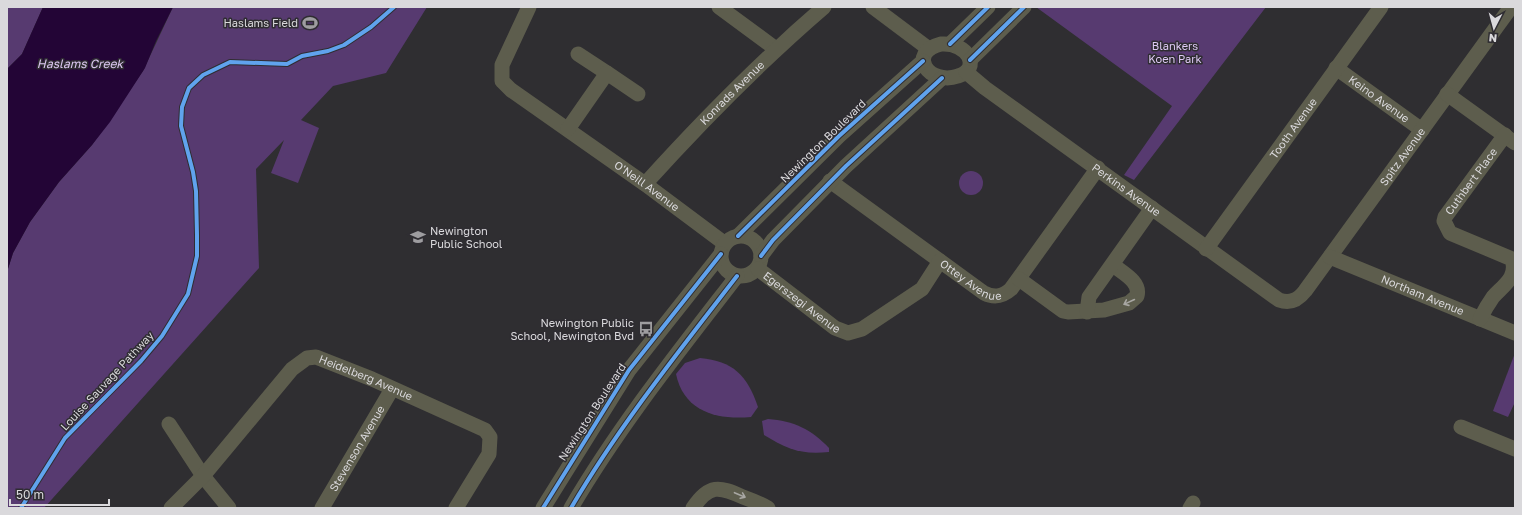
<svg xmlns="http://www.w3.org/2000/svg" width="1522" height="515" font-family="'Golos Text',sans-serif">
  <rect width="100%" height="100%" fill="#2f2e31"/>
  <g fill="#573a70">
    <polygon points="7,7 43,7 22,54 7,69"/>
    <polygon points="173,7 427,7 386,73 333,86 301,120 319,128 298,183 271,173 284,140 256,169 259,268 44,508 7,508 7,272 13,253 30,222 59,182 92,145 143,71"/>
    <polygon points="1036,7 1266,7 1134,180 1124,175 1172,106"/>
    <circle cx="971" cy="183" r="12"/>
    <polygon points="1515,353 1515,402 1508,417 1493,411"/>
    <path d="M700,358C733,361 747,375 758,407L751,417C717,420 684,412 676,374L685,363Z"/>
    <path d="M768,419C794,421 811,429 829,448V452C801,455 787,449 764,435L762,421Z"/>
  </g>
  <polygon fill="#230536" points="43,7 173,7 156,41 145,68 110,122 92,145 59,182 30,222 13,253 7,272 7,69 22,54"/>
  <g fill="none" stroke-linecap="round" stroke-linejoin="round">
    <g stroke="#5d5d4d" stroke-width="15">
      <path id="s1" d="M529,7L502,65V81L511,90L645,184L724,243"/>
      <polyline points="719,7 776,49"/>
      <polyline points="873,7 929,49"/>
      <path d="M941,44C968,42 982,69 958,76C929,86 906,53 941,44Z"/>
      <polyline points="950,44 988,7"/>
      <polyline points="578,54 607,73"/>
      <polyline points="970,60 1024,7"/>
      <path id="s2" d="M1336,68L1422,130"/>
      <path id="s3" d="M966,72L985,88L1279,300C1290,304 1298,300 1305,291L1511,7"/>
      <polyline points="1447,94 1515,143"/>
      <polyline points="568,129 607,73 638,94"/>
      <path id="s4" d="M830,181L984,293C994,298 1002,297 1011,289L1098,168"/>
      <path id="s5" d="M645,184C701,122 760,62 824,7"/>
      <polyline points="738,236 839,136 923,61"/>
      <circle cx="741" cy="256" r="20"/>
      <path id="s6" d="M1206,249L1381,7"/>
      <polyline points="761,256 773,240 846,166 942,78"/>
      <path id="s7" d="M1330,257L1515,333"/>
      <path id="s8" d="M758,269L835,328L848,333L862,329L922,289L940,261"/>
      <path d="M1019,279L1063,311L1068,312L1104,310L1129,303L1137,296C1141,282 1123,273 1113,265"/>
      <polyline points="1087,312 1089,297 1152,208"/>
      <path id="s9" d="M1480,319C1484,311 1488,304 1493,297C1504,285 1518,277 1512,259L1450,233L1444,221L1445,217L1505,135"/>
      <polyline points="169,424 203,476 229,508"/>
      <polyline points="1461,427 1515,449"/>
      <path id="s10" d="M171,508L203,476L292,369L307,358L316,357L372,379L485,430L490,437L489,454L456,508"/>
      <path id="s11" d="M322,508L392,389"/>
      <polyline points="543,508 629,370 721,254"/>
      <path d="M571,508C619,426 679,351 737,276"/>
      <path d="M693,508C709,484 719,486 743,497C751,500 760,503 768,508"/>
      <polyline points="1190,508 1193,503"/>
    </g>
    <g stroke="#2f2d32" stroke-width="6">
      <g id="cycleway">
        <polyline points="950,44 988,7"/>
        <polyline points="970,60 1024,7"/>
        <polyline points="738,236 839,136 923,61"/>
        <polyline points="761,256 773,240 846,166 942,78"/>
        <polyline points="21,508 65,438 141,361 162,336 188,294 197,256 197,235 196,191 193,172 181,126 182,107 189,88 203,75 230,62 287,64 302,56 328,51 344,45 371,27 394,7"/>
        <polyline points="543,508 629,370 721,254"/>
        <path d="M571,508C619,426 679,351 737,276"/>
      </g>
    </g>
    <use href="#cycleway" stroke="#60a3ed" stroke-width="4"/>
  </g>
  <defs><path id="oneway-shaft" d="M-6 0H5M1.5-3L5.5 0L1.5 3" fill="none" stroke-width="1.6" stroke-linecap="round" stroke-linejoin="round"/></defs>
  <g stroke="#a8a7a3">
    <use href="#oneway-shaft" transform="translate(1129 302) rotate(155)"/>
    <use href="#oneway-shaft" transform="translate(740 495) rotate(23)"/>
  </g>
  <defs>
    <g id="stadium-bare" transform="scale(1.2)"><path d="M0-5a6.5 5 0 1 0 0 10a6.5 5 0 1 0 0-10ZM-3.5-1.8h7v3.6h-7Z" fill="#9e9da0" stroke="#2f2d32" stroke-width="2.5" paint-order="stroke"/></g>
    <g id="school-bare" transform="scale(1.2)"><path d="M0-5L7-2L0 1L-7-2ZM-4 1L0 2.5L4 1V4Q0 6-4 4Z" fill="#9e9da0" stroke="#2f2d32" stroke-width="2.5" paint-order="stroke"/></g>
    <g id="bus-bare" transform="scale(1.2)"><path d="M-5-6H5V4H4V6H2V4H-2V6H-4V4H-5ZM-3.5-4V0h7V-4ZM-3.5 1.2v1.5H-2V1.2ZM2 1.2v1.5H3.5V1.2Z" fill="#9e9da0" stroke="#2f2d32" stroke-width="2.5" paint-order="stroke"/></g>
  </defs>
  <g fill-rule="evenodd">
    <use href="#stadium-bare" x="310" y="23"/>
    <use href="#school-bare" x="418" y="237"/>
    <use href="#bus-bare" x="646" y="329"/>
  </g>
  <g text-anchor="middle" stroke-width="3" stroke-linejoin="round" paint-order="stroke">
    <g font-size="11" fill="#dad9dc" stroke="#2f2d32" text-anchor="end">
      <text x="298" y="27">Haslams Field</text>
      <text x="430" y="235" text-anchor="start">Newington<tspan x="430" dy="13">Public School</tspan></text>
      <text x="634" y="327">Newington Public<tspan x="634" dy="13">School, Newington Bvd</tspan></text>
    </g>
    <g font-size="11" fill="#dec9f4" stroke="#2f2d32">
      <text x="1175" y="50">Blankers<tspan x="1175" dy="13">Koen Park</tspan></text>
    </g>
    <g font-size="11" fill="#dad9dc" stroke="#2f2d32">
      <text dy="4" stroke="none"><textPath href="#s5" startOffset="126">Konrads Avenue</textPath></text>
      <text dy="4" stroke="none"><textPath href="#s2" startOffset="53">Keino Avenue</textPath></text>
      <text dy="4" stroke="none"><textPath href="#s6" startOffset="149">Tooth Avenue</textPath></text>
      <text transform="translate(823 141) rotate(-44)" y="4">Newington Boulevard</text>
      <text dy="4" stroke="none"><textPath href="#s3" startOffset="583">Spitz Avenue</textPath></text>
      <text dy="4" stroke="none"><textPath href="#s9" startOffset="200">Cuthbert Place</textPath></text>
      <text dy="4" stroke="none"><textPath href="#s1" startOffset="259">O'Neill Avenue</textPath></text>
      <text dy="4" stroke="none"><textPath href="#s3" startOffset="199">Perkins Avenue</textPath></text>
      <text dy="4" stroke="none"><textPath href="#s4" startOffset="173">Ottey Avenue</textPath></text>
      <text dy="4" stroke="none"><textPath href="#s7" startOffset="100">Northam Avenue</textPath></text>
      <text dy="4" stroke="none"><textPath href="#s8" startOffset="55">Egerszegi Avenue</textPath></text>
      <text dy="4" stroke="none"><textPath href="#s10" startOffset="266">Heidelberg Avenue</textPath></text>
      <text transform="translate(107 381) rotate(-47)" y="4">Louise Sauvage Pathway</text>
      <text transform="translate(592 412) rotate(-57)" y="4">Newington Boulevard</text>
      <text dy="4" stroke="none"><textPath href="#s11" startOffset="69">Stevenson Avenue</textPath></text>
    </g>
    <g font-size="12" font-style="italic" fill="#dcc7f1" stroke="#2f2d32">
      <text x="80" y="68">Haslams Creek</text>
    </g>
  </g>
  <rect width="1522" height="515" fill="none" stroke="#dad9dc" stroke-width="16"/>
  <g transform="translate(1494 28) rotate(186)" stroke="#2f2d32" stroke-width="3" paint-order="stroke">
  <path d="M0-3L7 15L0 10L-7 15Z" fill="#dad9dc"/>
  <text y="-6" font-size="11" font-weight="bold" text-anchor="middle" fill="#dad9dc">N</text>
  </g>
  <path d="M10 499v6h99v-6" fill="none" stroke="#dad9dc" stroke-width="2"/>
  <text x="16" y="499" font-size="12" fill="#dad9dc" stroke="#2f2d32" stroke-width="3" paint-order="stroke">50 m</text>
</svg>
